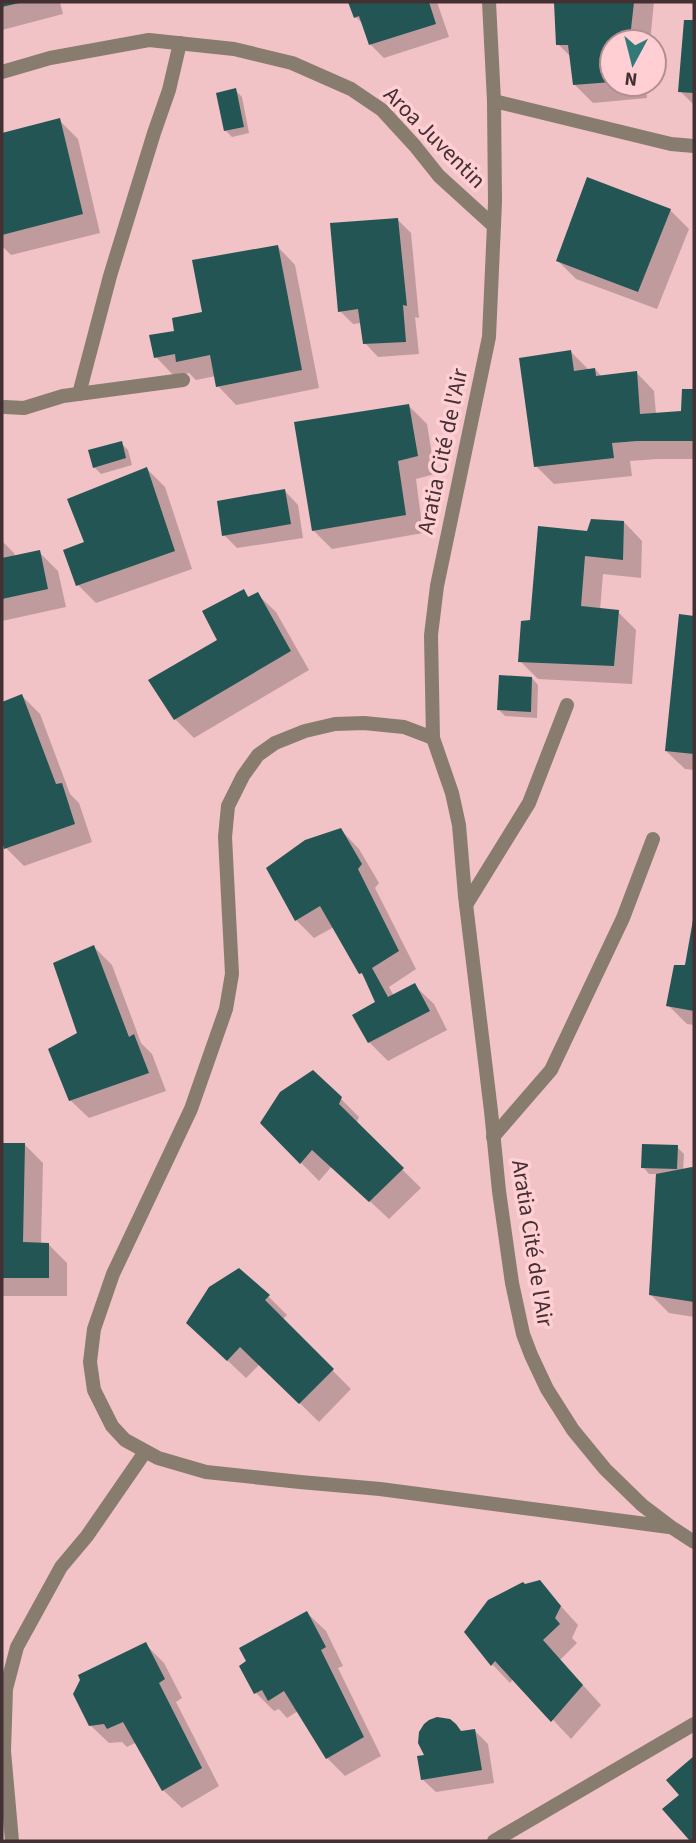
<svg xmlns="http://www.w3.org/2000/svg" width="696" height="1843" font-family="'Source Sans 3',sans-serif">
  <rect width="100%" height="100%" fill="#f1c2c6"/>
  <g fill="#0003">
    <polygon points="2,2 60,2 63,14 2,30"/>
    <polygon points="350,2 437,2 449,37 384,58 371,45 365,26 356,17"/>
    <polygon points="553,2 654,2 650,42 612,42 612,84 646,84 647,98 593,103 574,84 571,57 558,44 555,4"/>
    <polygon points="686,22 694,22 694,105 680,91"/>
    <polygon points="235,90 242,97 249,133 232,137 225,130"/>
    <polygon points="59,120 78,139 100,233 11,255 2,246 2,135"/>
    <polygon points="670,210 689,229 657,309 576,279 558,261"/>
    <polygon points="398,220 411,233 419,318 415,317 419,354 378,357 365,343 362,323 353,324 340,311"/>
    <polygon points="277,246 295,265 319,388 236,405 218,386 216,376 196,380 189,373 174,376 156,357"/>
    <polygon points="571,352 589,370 595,369 602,377 636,372 654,391 656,414 682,413 684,391 694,391 694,459 657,459 630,461 632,476 554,484 536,466"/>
    <polygon points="409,406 427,424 435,474 416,479 423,533 332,549 313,530"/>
    <polygon points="121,443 128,450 132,465 101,474 94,467"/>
    <polygon points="147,469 165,487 192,569 96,603 78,585 86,543"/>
    <polygon points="285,491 298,505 303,538 237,548 224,535"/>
    <polygon points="624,522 642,541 641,578 603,574 600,610 618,612 636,630 632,684 538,679 520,661 589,533"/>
    <polygon points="2,541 14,553 15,557 39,552 58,571 66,607 2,621"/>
    <polygon points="244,592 250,598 257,594 276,612 309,670 194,738 175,719 151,681 219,641"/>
    <polygon points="681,616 694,618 694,770 685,769 666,751"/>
    <polygon points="532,678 538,685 537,718 505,716 499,710"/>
    <polygon points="22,696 40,714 70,794 79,803 92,842 24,866 6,848 2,836 2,785 4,784 2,776 2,704"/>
    <polygon points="341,830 359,849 379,883 375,888 416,969 389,987 394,996 415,986 434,1004 447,1030 388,1061 369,1042 355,1016 378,1003 366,979 361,973 334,927 314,938 296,920"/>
    <polygon points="694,922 694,1025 687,1024 668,1005 686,967"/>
    <polygon points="94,947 112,965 141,1043 152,1054 166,1091 89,1118 70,1100 79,1034"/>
    <polygon points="340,1098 359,1117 356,1124 421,1188 389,1219 332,1166 319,1181 262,1123"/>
    <polygon points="2,1145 25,1145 43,1163 41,1244 48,1244 67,1263 67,1296 2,1296"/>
    <polygon points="677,1147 684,1154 683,1171 694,1170 694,1317 669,1313 651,1295 657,1174 649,1174 643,1167"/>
    <polygon points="268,1296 287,1315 282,1320 351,1389 319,1422 260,1364 246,1378 207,1341"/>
    <polygon points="539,1582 578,1625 572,1638 577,1643 560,1660 601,1705 571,1739 514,1678 510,1683 492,1664 466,1631 525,1586"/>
    <polygon points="307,1613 326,1631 343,1666 338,1668 381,1756 345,1776 327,1758 298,1711 287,1718 279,1709 274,1711 256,1693"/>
    <polygon points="145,1644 164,1663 182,1698 176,1702 219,1786 182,1808 163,1790 137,1742 127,1747 122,1742 109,1743 90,1725"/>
    <polygon points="455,1725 462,1732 475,1731 488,1744 494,1783 436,1792 422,1779 427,1756"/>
  </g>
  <g fill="#225553">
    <polygon points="2,2 19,2 19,3 2,7"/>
    <polygon points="348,2 429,2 436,24 369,45 359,16 354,18"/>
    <polygon points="554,2 634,2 630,38 628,38 628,42 612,42 612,82 573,85 568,45 556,45"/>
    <polygon points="684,20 694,20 694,93 678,92"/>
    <polygon points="236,88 244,127 224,131 216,93"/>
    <polygon points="60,118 83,214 2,235 2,133"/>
    <polygon points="587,177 671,209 638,292 556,261"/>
    <polygon points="398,218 407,306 403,305 406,342 363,344 358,309 338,312 330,223"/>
    <polygon points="278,245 302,370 216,387 210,355 176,362 175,354 154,358 149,335 174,331 172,318 202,312 192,260"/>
    <polygon points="571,350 574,371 595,368 596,376 637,371 640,414 681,411 682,389 694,389 694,441 637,441 612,443 614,458 534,467 519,358"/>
    <polygon points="409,404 418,456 398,461 406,515 312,531 294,422"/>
    <polygon points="122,441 126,458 93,468 88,450"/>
    <polygon points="147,467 175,551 76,586 63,550 84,542 67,499"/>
    <polygon points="285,489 291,524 222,536 217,501"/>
    <polygon points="591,519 624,521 623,560 585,556 581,606 619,610 614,666 518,662 521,621 530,620 538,526 587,531"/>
    <polygon points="40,550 48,589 2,599 2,558"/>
    <polygon points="244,589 248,597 258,592 291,651 174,720 148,680 217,640 202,611"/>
    <polygon points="679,614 694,616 694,754 665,751"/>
    <polygon points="499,675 532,677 531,712 497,710"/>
    <polygon points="22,694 56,784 62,783 75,824 4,849 2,841 2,702"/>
    <polygon points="341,828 362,864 358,869 399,951 372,968 388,997 415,983 430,1011 368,1043 352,1015 375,1002 362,973 359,974 320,906 295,921 266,868 305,840"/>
    <polygon points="693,920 694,920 694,1011 666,1006 674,965 685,965"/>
    <polygon points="94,945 129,1037 134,1034 149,1073 69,1101 48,1049 77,1033 53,963"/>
    <polygon points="313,1070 342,1097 339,1104 404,1168 369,1202 312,1150 300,1164 260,1123 280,1092"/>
    <polygon points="2,1143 25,1143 23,1242 49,1243 49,1278 2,1278"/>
    <polygon points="642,1144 678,1145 677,1169 641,1168"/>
    <polygon points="692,1167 694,1168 694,1302 649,1295 656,1174"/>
    <polygon points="239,1268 270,1295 265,1300 334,1369 299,1404 240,1347 227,1361 186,1323 209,1287"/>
    <polygon points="540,1580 561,1606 555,1618 560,1624 543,1640 583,1685 551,1722 495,1661 491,1666 464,1632 488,1600 523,1582 525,1584"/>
    <polygon points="307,1611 326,1647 321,1650 364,1737 326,1759 284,1691 268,1701 262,1690 254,1694 239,1666 246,1661 239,1648"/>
    <polygon points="146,1642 165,1679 159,1683 202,1768 162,1791 123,1722 107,1729 104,1724 89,1726 73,1694 80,1680 78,1675"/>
    <polygon points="437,1717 450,1719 456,1724 461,1731 475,1729 482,1770 421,1780 417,1756 424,1755 418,1743 419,1732 424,1724 429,1720"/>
    <polygon points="694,1756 694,1841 690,1841 662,1809 679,1795 666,1780"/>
  </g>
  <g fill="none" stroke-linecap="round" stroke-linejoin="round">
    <polyline stroke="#877c6e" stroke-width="14" points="494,1841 694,1724"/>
    <g stroke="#877c6e" stroke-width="14">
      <polyline points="489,2 494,101 495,202 489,337 437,586 431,635 433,738 452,793 459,825 465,896 491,1111 499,1191 512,1283 523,1334 531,1355 547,1389 573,1430 605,1469 642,1505 671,1527 694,1542"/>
      <polyline points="2,72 50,58 149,40 234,49 292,63 351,89 382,110 415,146 439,176 494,226"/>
      <polyline points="494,101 671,144 694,146"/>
      <polyline points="79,394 110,276 154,133 169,90 180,43"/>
      <polyline points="5,407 24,408 63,396 183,380"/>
      <polyline points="433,738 404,727 364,723 335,724 305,731 275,743 258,755 243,776 228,806 225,837 232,974 226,1009 191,1109 113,1274 94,1329 90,1362 94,1390 112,1426 125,1440 158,1458 206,1472 300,1482 380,1489 669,1527"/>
      <polyline points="466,905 529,803 567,705"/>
      <polyline points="493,1137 551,1070 623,918 653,839"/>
      <polyline points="12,1841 4,1751 6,1689 17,1647 61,1567 87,1536 145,1452"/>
    </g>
  </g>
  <g text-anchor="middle" stroke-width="7" stroke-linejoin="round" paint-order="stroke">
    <g font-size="23" fill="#423032" stroke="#ffcfd3">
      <text transform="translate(435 137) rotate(45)" y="8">Aroa Juventin</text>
      <text transform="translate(442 451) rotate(-78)" y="8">Aratia Cité de l'Air</text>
      <text transform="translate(533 1243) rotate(81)" y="8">Aratia Cité de l'Air</text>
    </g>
  </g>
  <rect width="696" height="1843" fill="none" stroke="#423032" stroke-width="7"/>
  <g transform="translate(633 63) rotate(187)"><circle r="33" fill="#ffcfd3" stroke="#b38f93" stroke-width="2"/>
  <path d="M0-5L12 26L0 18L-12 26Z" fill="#317a78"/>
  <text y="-10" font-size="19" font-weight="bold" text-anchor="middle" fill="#423032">N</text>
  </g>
</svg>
